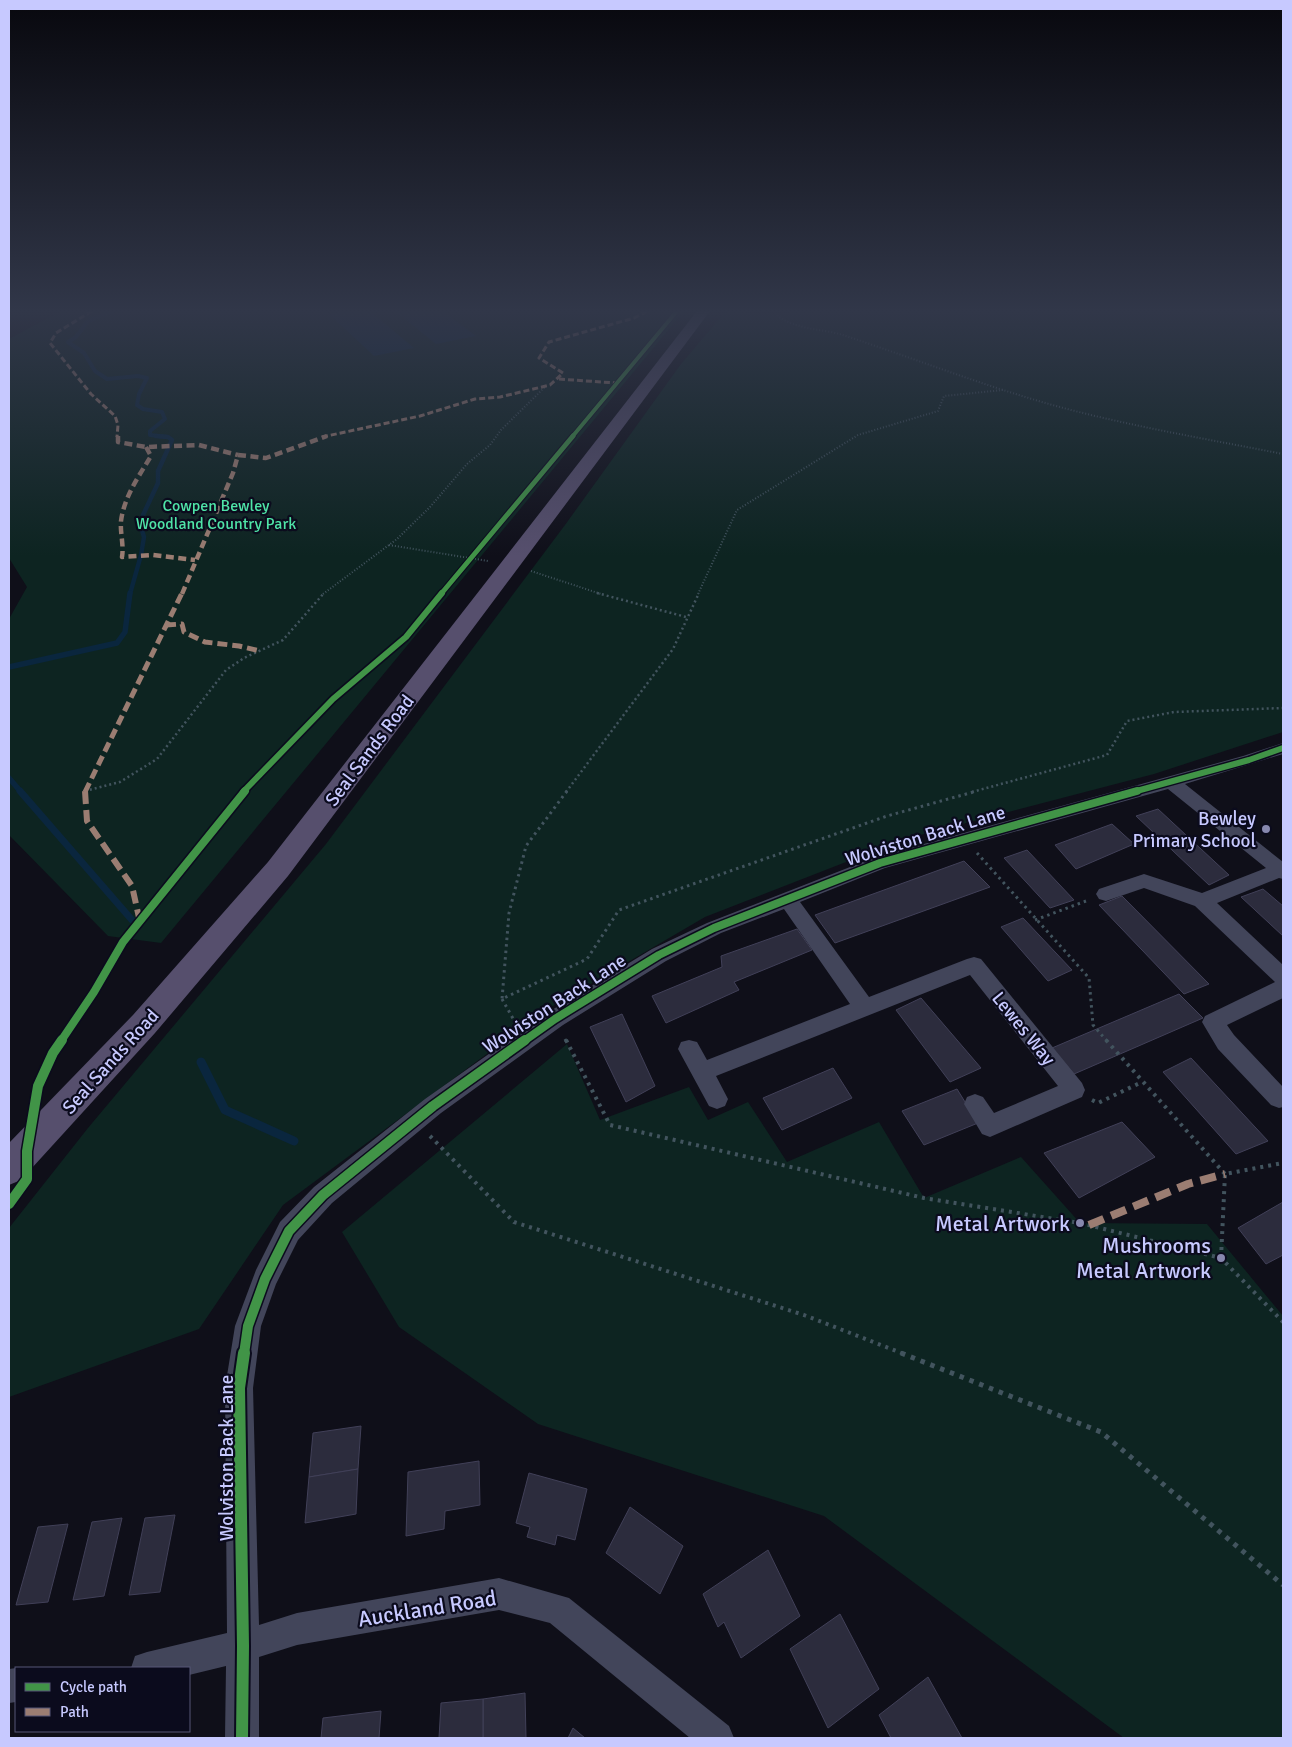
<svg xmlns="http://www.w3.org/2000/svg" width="1292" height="1747" font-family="Signika,sans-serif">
  <rect width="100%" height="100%" fill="#0f0f19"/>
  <g fill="#0d2421">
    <polygon points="61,311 684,311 161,943 108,936 9,835 9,619 27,587 9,558 9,339"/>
    <path d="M726,311C746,311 773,319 791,311H1283V732L1154,774L905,839L705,917L546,1010L283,1205L199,1329L9,1397V1228L88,1128L326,844L565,525L681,364Z"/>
    <polygon points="567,1044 600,1120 689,1087 708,1120 748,1102 787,1162 879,1122 924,1198 1021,1157 1080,1223 1207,1224 1283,1316 1283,1738 1124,1738 824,1516 538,1424 399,1327 342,1232"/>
  </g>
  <g fill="#0a263e">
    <polygon points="348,311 370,311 414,348 374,356 329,314"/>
    <polygon points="395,311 443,311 476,336 436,344"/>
  </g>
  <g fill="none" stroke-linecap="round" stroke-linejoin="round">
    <polyline stroke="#0a263e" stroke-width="4" points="113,311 88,321 76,337 68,342 84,353 95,371 107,379 138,376 147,378 139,394 137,405 143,409 162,412 165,419 150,431 150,435 167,437"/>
    <polyline stroke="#0a263e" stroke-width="4.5" points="130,594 141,555 144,537 141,527 143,515 158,483 158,471 172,440 168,437 156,436"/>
    <g stroke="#0a263e" stroke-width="5.5">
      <polyline points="9,667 117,643 125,632 130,593"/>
      <polyline points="9,778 21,792"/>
    </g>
    <polyline stroke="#0a263e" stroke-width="7" points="20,791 132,920"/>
    <polyline stroke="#0a263e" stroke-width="9" points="201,1062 225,1110 294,1141"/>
  </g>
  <g fill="#2c2c3d" stroke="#414058">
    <polygon points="1158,809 1229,875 1209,885 1136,816"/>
    <polygon points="1112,824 1134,844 1076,869 1055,845"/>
    <polygon points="1027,850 1074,900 1050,908 1004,858"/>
    <polygon points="964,861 990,887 835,943 815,915"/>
    <polygon points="1263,889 1283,906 1283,936 1241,897"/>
    <polygon points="1122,896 1209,984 1184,994 1099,905"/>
    <polygon points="1023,918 1072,970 1048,981 1001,927"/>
    <polygon points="797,929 812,950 734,982 739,990 666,1023 652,996 722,967 721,956"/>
    <polygon points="1179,994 1203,1018 1074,1074 1052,1048"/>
    <polygon points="921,998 981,1068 950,1082 896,1010"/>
    <polygon points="622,1014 655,1086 626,1102 590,1027"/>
    <polygon points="1191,1058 1268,1141 1236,1154 1163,1072"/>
    <polygon points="833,1068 852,1098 782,1130 763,1098"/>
    <polygon points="957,1089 978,1123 924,1145 902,1111"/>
    <polygon points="1122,1122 1155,1157 1079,1198 1044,1153"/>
    <polygon points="1283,1202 1283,1255 1266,1264 1238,1228"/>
    <polygon points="361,1426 358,1469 309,1477 313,1433"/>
    <polygon points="479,1461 480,1505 445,1511 444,1529 406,1536 408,1472"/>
    <polygon points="358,1469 356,1514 305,1523 309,1477"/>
    <polygon points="529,1473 587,1489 575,1540 557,1535 555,1545 527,1537 530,1527 516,1523"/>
    <polygon points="630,1507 683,1546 660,1594 606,1553"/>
    <polygon points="175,1515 160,1592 129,1595 145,1518"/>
    <polygon points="122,1518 104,1596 73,1600 92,1522"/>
    <polygon points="68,1524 48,1602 16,1605 38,1527"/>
    <polygon points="768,1550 800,1616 741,1658 724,1622 718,1627 703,1594"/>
    <polygon points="840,1614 879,1689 828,1728 790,1649"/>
    <polygon points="928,1677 962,1738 891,1738 879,1715"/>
    <polygon points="525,1693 526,1738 483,1738 483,1699"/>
    <polygon points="483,1699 483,1738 439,1738 441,1703"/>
    <polygon points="381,1711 379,1738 321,1738 323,1718"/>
    <polygon points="573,1728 585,1738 568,1738"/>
  </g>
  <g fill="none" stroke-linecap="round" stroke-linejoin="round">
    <g stroke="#42545e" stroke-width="2" stroke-dasharray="1 2" stroke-linecap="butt">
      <path d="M773,311C789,330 821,328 843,335C919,360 994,390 1071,410C1141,428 1212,440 1283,454"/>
      <polyline points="389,545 488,561"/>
      <polyline points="531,571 601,594"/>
      <polyline points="323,594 397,539 430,507 467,464 490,445 501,430 547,385"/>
      <polyline points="698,594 737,510 858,435 938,411 944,396 1003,390"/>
    </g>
    <g stroke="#42545e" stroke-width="2.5" stroke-dasharray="2 3" stroke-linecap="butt">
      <polyline points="597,593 686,617"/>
      <polyline points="85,791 120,782 157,759 226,670 244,658 283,640 324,593"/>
      <polyline points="566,792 673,649 699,593"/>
      <polyline points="972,792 1107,755 1127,721 1174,712 1283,708"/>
    </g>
    <g stroke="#42545e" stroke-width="3" stroke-dasharray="2.5 4" stroke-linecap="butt">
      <polyline points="567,791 526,846 509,913 502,999 587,959 619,910 887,816 977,791"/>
      <polyline points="977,853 1089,978 1093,1025 1107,1041"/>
      <polyline points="1035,920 1086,901"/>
      <polyline points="502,999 515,1022"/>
      <polyline points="565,1039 566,1041"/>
    </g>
    <g stroke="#42545e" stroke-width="4" stroke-dasharray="3 5" stroke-linecap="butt">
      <polyline points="566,1040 610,1125 924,1198 1080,1223 1221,1258 1283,1322"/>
      <polyline points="1106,1040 1225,1174"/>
      <polyline points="1092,1100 1098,1103 1142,1082"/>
      <polyline points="430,1136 514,1222 804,1315 904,1354"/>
      <polyline points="1221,1258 1225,1174 1283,1163"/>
    </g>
    <polyline stroke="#42545e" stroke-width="5" stroke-dasharray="4.5 6" stroke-linecap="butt" points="901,1353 1101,1432 1283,1585"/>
    <g fill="#42455a" fill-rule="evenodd">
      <polygon points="1283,743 1283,754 1185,784 1283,862 1283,879 1279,878 1217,903 1283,965 1283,998 1227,1025 1234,1035 1283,1087 1283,1107 1279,1108 1271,1105 1218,1049 1202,1022 1205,1016 1275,982 1195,906 1144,888 1106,901 1099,899 1096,894 1099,889 1144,874 1202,893 1266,868 1168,789 885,868 800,902 869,997 967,959 974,957 981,959 1082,1083 1085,1090 1082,1097 990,1137 982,1134 964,1104 967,1097 975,1094 983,1097 994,1113 1058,1086 970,975 716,1076 728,1099 725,1106 717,1109 709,1106 678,1049 681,1042 689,1040 697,1042 707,1060 850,1004 784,909 721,933 666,961 563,1025 441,1113 332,1203 298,1240 276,1284 261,1326 253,1388 259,1625 297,1613 499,1578 569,1598 729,1726 734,1738 690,1738 550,1623 499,1610 297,1645 259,1657 259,1738 225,1738 226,1666 189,1675 189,1668 131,1668 135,1656 147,1652 227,1633 225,1388 235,1326 256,1270 280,1222 314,1187 425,1099 547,1013 652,949 707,923 873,858 1243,756"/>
      <polygon points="16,1668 16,1702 9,1703 9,1669"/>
    </g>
    <polygon fill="#564f6d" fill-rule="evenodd" points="697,311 710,311 288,876 155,1033 21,1180 9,1185 9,1143 133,1015 268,862"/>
    <g stroke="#9b7d72" stroke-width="3" stroke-dasharray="6 3" stroke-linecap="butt">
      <polyline points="92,311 56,333 50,343 91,394 115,416 118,425 117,437"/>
      <polyline points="559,379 616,383"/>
      <polyline points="322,437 420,416 475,399 500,397 550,385 563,373 539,358 549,342 634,318 648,311"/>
    </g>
    <g stroke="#9b7d72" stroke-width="4.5" stroke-dasharray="8 4.5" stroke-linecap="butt">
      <polyline points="118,436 118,442 146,447 199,445 238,455"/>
      <path d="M146,447L151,456C139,476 124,497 121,521C120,533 124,545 122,557L153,555L195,560"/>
      <polyline points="182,594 233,473 238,455 266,458 327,436"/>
    </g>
    <g stroke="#9b7d72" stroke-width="5" stroke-dasharray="10 5" stroke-linecap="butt">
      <polyline points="166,625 182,624 184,632 205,642 239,646 260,651"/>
      <polyline points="85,792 182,593"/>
    </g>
    <polyline stroke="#9b7d72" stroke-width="6" stroke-dasharray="13 6" stroke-linecap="butt" points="85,791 87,821 132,886 140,922"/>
    <polyline stroke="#9b7d72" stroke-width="8" stroke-dasharray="16 8" stroke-linecap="butt" points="1089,1225 1188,1184 1225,1174"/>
    <g stroke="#0b0b1d" stroke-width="5.5">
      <polyline id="cycleway-far5" points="572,437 677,311"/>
    </g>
    <g stroke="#0b0b1d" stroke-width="7">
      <polyline id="cycleway-far4" points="441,594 573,436"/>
    </g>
    <g stroke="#0b0b1d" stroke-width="9">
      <g id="cycleway-far3">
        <polyline points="243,792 333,699 406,637 442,593"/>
        <polyline points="1133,792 1249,760 1283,748"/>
      </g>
    </g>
    <g stroke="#0b0b1d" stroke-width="11">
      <g id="cycleway-far2">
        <polyline points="61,1041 94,992 123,942 245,791"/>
        <polyline points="524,1041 555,1019 659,955 714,928 880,863 1137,791"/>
      </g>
    </g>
    <g stroke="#0b0b1d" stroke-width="13">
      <g id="cycleway-far1">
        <polyline points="9,1204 27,1179 27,1151 38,1086 53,1053 62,1040"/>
        <polyline points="244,1354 248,1326 265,1279 289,1231 323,1195 433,1106 525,1040"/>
      </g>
    </g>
    <g stroke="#0b0b1d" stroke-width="16">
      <polyline id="cycleway" points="242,1738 243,1646 239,1388 244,1353"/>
    </g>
    <use href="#cycleway-far5" stroke="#419447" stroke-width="4"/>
    <use href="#cycleway-far4" stroke="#419447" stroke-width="5"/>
    <use href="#cycleway-far3" stroke="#419447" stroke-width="6"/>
    <use href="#cycleway-far2" stroke="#419447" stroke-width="8"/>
    <use href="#cycleway-far1" stroke="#419447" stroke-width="10"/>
    <use href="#cycleway" stroke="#419447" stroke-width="12"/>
  </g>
  <linearGradient id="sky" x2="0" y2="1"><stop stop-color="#08080e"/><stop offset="0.56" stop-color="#313749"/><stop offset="1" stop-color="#313749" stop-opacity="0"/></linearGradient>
  <rect width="1292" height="556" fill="url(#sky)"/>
  <g fill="#8788ae" stroke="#0b0b1d" stroke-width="2">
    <circle cx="1266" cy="829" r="5"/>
    <circle cx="1080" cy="1223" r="5"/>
    <circle cx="1221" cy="1258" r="5"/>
  </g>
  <g text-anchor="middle" stroke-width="4.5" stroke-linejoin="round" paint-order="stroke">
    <g font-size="16" fill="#4fe3a7" stroke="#0b0b1d">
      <text x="216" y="511">Cowpen Bewley<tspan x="216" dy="18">Woodland Country Park</tspan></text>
    </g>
    <g font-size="19" fill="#c7c9ff" stroke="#0b0b1d">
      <text transform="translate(369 750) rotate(-53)" y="7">Seal Sands Road</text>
      <text transform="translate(925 835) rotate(-17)" y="7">Wolviston Back Lane</text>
      <text transform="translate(554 1003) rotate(-33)" y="7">Wolviston Back Lane</text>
      <text transform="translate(1024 1028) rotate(51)" y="7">Lewes Way</text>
      <text transform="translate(110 1061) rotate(-48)" y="7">Seal Sands Road</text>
      <text transform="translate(226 1458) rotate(-90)" y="7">Wolviston Back Lane</text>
    </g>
    <g font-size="19" fill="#c7c9ff" stroke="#0b0b1d" text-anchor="end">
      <text x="1256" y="825">Bewley<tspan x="1256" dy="22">Primary School</tspan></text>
    </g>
    <g font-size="22" fill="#c7c9ff" stroke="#0b0b1d" text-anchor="end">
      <text x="1070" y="1231">Metal Artwork</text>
      <text x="1211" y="1253">Mushrooms<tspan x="1211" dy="25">Metal Artwork</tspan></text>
    </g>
    <g font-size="22" fill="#c7c9ff" stroke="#0b0b1d">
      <text transform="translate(427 1608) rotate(-9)" y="8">Auckland Road</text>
    </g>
  </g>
  <rect width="1292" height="1747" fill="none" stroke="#c7c9ff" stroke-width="20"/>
  <rect x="15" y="1667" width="175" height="65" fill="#0b0b1d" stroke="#565777"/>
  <rect x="25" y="1683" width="25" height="8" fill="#419447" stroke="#565777"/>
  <text x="60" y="1692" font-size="15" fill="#c7c9ff">Cycle path</text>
  <rect x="25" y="1708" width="25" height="8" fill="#9b7d72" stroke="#565777"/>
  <text x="60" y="1717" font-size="15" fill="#c7c9ff">Path</text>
</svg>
